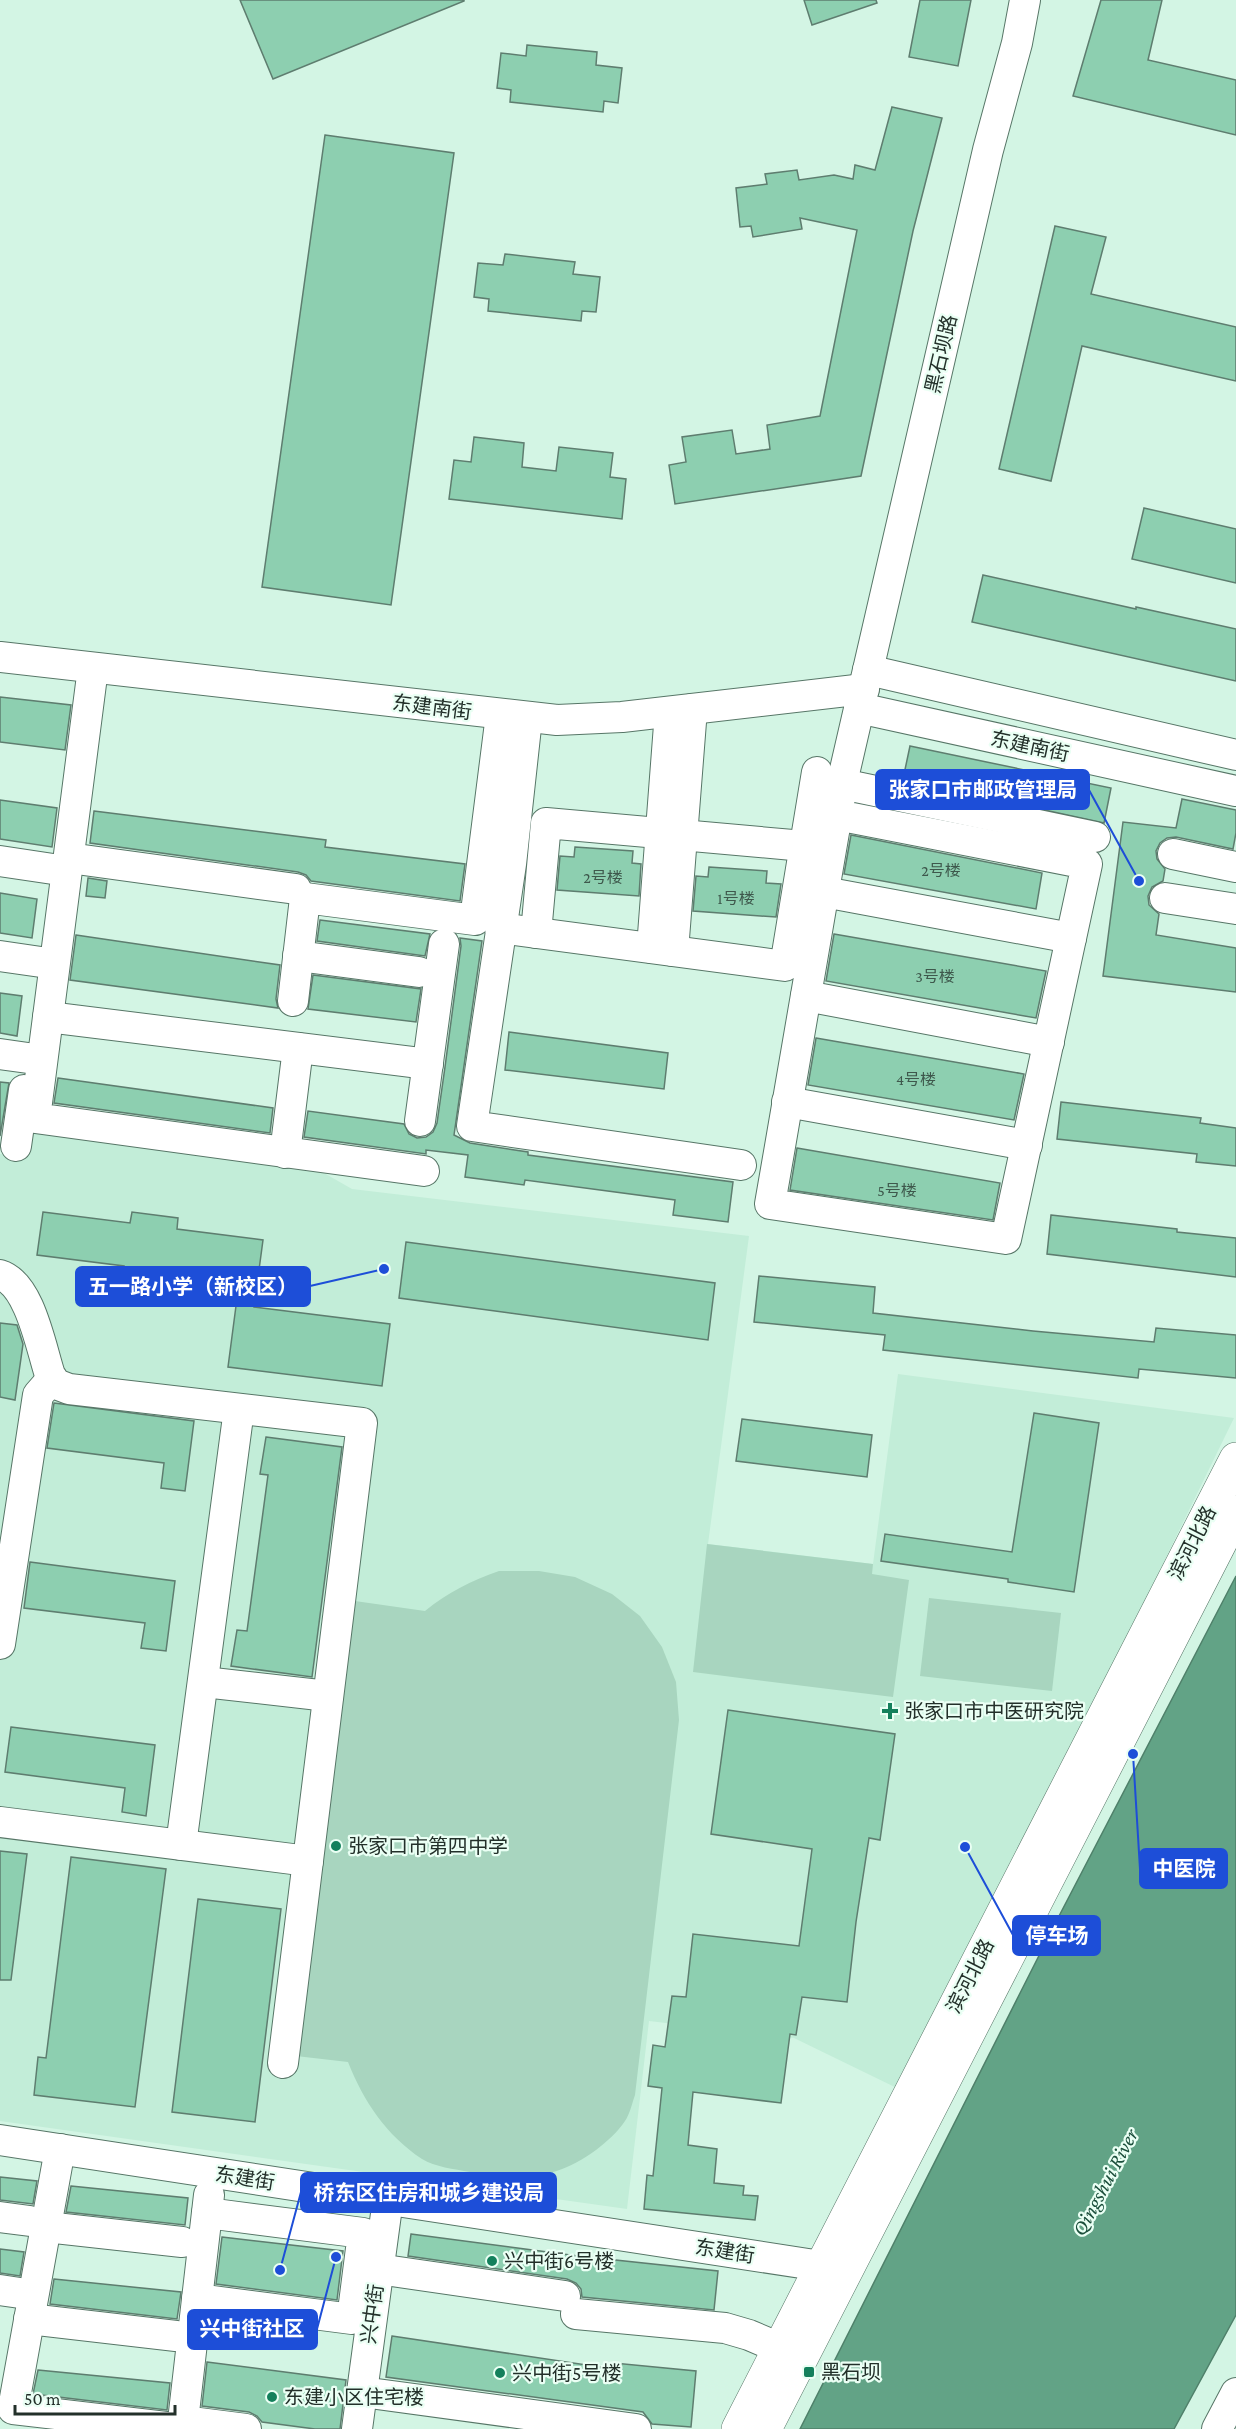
<svg xmlns="http://www.w3.org/2000/svg" width="1236" height="2429" font-family="'Crimson Pro','Noto Sans SC',serif">
  <rect width="100%" height="100%" fill="#d3f5e4"/>
  <polygon fill="#c2edd8" points="28,1128 317,1169 352,1189 749,1236 708,1544 873,1564 898,1374 1234,1418 905,2092 794,2038 649,2021 627,2209 0,2121 0,1154 24,1157"/>
  <g fill="#a8d5bf">
    <polygon points="707,1544 873,1564 872,1574 909,1580 893,1697 693,1672"/>
    <path d="M499,1571H539L575,1577L612,1594L640,1616L662,1647L676,1682L679,1720L635,2095C632,2103 630,2114 625,2121C618,2132 606,2142 596,2150C556,2180 518,2181 470,2172C454,2169 435,2167 422,2159C386,2135 364,2102 348,2062L296,2056L348,1600L425,1611C448,1592 471,1581 499,1571Z"/>
    <polygon points="929,1598 1061,1613 1052,1691 920,1676"/>
  </g>
  <polygon fill="#62a386" stroke="#4f806a" stroke-width="1.5" points="1236,1576 1236,2315 1174,2429 800,2429 1058,1918"/>
  <g fill="#8dcfb0" stroke="#5e7d6f" stroke-width="1.5">
    <polygon points="240,0 464,0 464,1 273,79"/>
    <polygon points="804,0 876,0 877,3 812,25"/>
    <polygon points="920,0 971,0 958,66 909,57"/>
    <polygon points="1101,0 1162,0 1148,60 1236,80 1236,135 1073,96"/>
    <polygon points="527,45 597,52 596,65 622,68 618,103 604,101 603,112 510,102 511,90 497,88 501,53 526,56"/>
    <polygon points="892,107 942,118 913,231 861,476 675,504 669,465 686,462 682,437 732,430 736,454 770,449 767,425 820,416 857,230 800,218 802,229 753,237 751,226 740,227 736,188 767,184 765,174 797,170 799,180 834,175 853,179 855,165 875,170"/>
    <polygon points="325,135 454,153 391,605 262,587"/>
    <polygon points="1055,226 1106,237 1091,294 1236,327 1236,381 1082,346 1051,481 999,469"/>
    <polygon points="505,254 575,262 573,274 600,277 596,312 582,311 581,321 488,311 489,299 474,297 478,263 503,265"/>
    <polygon points="474,437 524,443 522,467 556,471 559,447 613,453 610,477 626,479 622,519 449,499 454,460 471,462"/>
    <polygon points="1144,508 1236,529 1236,583 1132,559"/>
    <polygon points="983,575 1136,609 1136,607 1236,629 1236,681 972,622"/>
    <polygon points="0,697 71,705 65,750 0,742"/>
    <polygon points="910,746 1111,788 1104,823 903,779"/>
    <polygon points="1182,799 1236,810 1236,833 1233,849 1176,837 1167,838 1160,843 1156,851 1157,859 1165,869 1163,881 1152,887 1148,896 1149,905 1159,914 1156,935 1236,948 1236,992 1103,976 1123,822 1176,828"/>
    <polygon points="0,800 57,808 52,847 0,839"/>
    <polygon points="94,811 326,840 325,847 465,864 460,901 311,881 306,875 298,872 90,843"/>
    <polygon points="851,835 1042,873 1036,909 844,874"/>
    <polygon points="575,847 633,851 632,863 641,864 639,896 557,890 560,856 574,857"/>
    <polygon points="709,867 767,871 766,883 781,884 776,917 693,911 696,876 708,877"/>
    <polygon points="88,878 107,881 105,898 86,896"/>
    <polygon points="0,893 37,899 32,938 0,933"/>
    <polygon points="320,920 430,934 425,956 317,941"/>
    <polygon points="834,934 1046,971 1036,1018 826,981"/>
    <polygon points="76,935 280,965 276,999 278,1008 70,980"/>
    <polygon points="460,938 482,941 454,1135 470,1143 528,1152 528,1155 733,1182 728,1222 673,1215 675,1200 525,1180 524,1185 465,1177 468,1155 426,1150 426,1154 304,1137 308,1111 404,1124 409,1134 417,1138 426,1137 433,1132 437,1123 445,1067 461,946"/>
    <polygon points="313,975 421,989 416,1022 308,1009"/>
    <polygon points="0,993 22,996 17,1036 0,1033"/>
    <polygon points="509,1032 668,1053 664,1089 505,1070"/>
    <polygon points="816,1038 1024,1074 1014,1120 808,1085"/>
    <polygon points="58,1078 273,1108 270,1133 54,1103"/>
    <polygon points="0,1082 9,1083 0,1136"/>
    <polygon points="1061,1102 1201,1118 1200,1123 1236,1128 1236,1166 1196,1162 1197,1154 1057,1139"/>
    <polygon points="797,1148 1000,1183 993,1220 790,1190"/>
    <polygon points="43,1212 130,1223 132,1212 178,1218 177,1229 263,1240 254,1307 390,1324 382,1386 228,1367 239,1283 176,1275 174,1283 122,1276 124,1266 37,1255"/>
    <polygon points="1051,1215 1177,1229 1177,1232 1236,1238 1236,1277 1047,1254"/>
    <polygon points="406,1242 715,1283 708,1340 399,1298"/>
    <polygon points="759,1276 875,1287 873,1313 1033,1331 1154,1342 1156,1328 1236,1335 1236,1378 1139,1369 1138,1378 883,1350 885,1335 754,1322"/>
    <polygon points="0,1323 17,1325 23,1344 15,1400 0,1397"/>
    <polygon points="54,1403 194,1421 185,1491 161,1488 164,1463 47,1448"/>
    <polygon points="1034,1413 1099,1423 1074,1592 1008,1582 1008,1579 881,1561 885,1534 1012,1552"/>
    <polygon points="742,1419 872,1435 867,1477 736,1461"/>
    <polygon points="266,1437 342,1447 312,1677 231,1666 237,1630 247,1631 268,1475 260,1474"/>
    <polygon points="30,1562 175,1581 166,1651 141,1648 145,1623 24,1608"/>
    <polygon points="728,1710 895,1734 880,1840 869,1838 856,1922 847,2002 802,1997 796,2035 790,2034 781,2103 693,2092 688,2145 717,2149 714,2183 744,2186 743,2195 758,2196 755,2220 644,2209 647,2175 653,2176 662,2088 648,2086 653,2045 665,2047 672,1996 686,1997 693,1934 799,1946 812,1849 711,1834"/>
    <polygon points="11,1727 155,1745 146,1816 122,1812 125,1788 5,1772"/>
    <polygon points="0,1851 27,1854 11,1980 0,1980"/>
    <polygon points="71,1857 166,1869 135,2107 34,2095 38,2057 46,2058"/>
    <polygon points="198,1899 281,1909 255,2122 172,2112"/>
    <polygon points="0,2177 37,2181 33,2204 0,2200"/>
    <polygon points="71,2186 188,2198 185,2225 66,2212"/>
    <polygon points="411,2234 578,2256 718,2271 714,2310 582,2297 581,2289 576,2283 567,2279 408,2256"/>
    <polygon points="222,2237 343,2251 337,2300 216,2284"/>
    <polygon points="0,2249 24,2252 20,2276 0,2273"/>
    <polygon points="54,2279 181,2292 177,2319 50,2304"/>
    <polygon points="392,2336 613,2369 614,2363 696,2371 691,2427 652,2424 643,2412 386,2377"/>
    <polygon points="207,2362 346,2380 340,2429 315,2429 262,2422 257,2416 249,2412 202,2406"/>
    <polygon points="38,2370 170,2383 167,2410 33,2394"/>
  </g>
  <g fill="none" stroke-linecap="round" stroke-linejoin="round">
    <g stroke="#577667" stroke-width="32">
      <g id="minor">
        <polyline points="0,657 557,720 622,717 864,689"/>
        <polyline points="93,668 35,1118 424,1171"/>
        <polyline points="868,670 1236,755"/>
        <polyline points="859,708 1236,791"/>
        <polyline points="527,718 511,864 472,1126 741,1165"/>
        <polyline points="842,784 1095,837"/>
        <path d="M837,815L1087,864L1006,1239L770,1204C795,1061 819,918 844,774L988,150L1017,43L1025,0"/>
        <polyline points="1173,854 1236,867"/>
        <polyline points="69,858 296,889"/>
        <polyline points="0,861 53,869"/>
        <polyline points="824,892 1071,938"/>
        <polyline points="1165,898 1236,909"/>
        <polyline points="500,928 785,966 817,772"/>
        <polyline points="536,933 546,823 804,846"/>
        <polyline points="652,948 670,712"/>
        <polyline points="673,951 692,709"/>
        <polyline points="0,956 41,962"/>
        <polyline points="298,956 419,972"/>
        <polyline points="806,996 1049,1042"/>
        <polyline points="293,1001 305,898 475,920 501,715"/>
        <polyline points="48,1017 428,1064"/>
        <polyline points="0,1054 28,1058"/>
        <polyline points="787,1102 1027,1145"/>
        <polyline points="420,1121 444,944"/>
        <polyline points="16,1146 24,1090"/>
        <polyline points="285,1153 298,1048"/>
        <path d="M0,1275C30,1284 41,1348 50,1375L56,1384L69,1389L362,1423L283,2063"/>
        <polyline points="0,1644 38,1395 52,1379"/>
        <polyline points="204,1682 328,1696"/>
        <polyline points="0,1822 308,1861"/>
        <polyline points="181,1845 239,1409"/>
        <polyline points="0,2140 821,2266 844,2274"/>
        <polyline points="60,2149 13,2409 166,2427"/>
        <polyline points="209,2195 183,2421 246,2429"/>
        <polyline points="0,2217 30,2221"/>
        <polyline points="46,2227 182,2242"/>
        <polyline points="378,2269 565,2296"/>
        <polyline points="0,2290 20,2293"/>
        <polyline points="197,2299 352,2319 363,2233 207,2213"/>
        <polyline points="576,2314 725,2328 749,2335 801,2357"/>
        <polyline points="29,2319 176,2336"/>
        <polyline points="362,2392 636,2429"/>
        <polyline points="357,2429 388,2199"/>
        <polyline points="1217,2429 1236,2393"/>
      </g>
    </g>
    <g stroke="#577667" stroke-width="34">
      <g id="major">
        <polyline points="738,2429 1236,1459"/>
        <polyline points="765,2429 1236,1512"/>
      </g>
    </g>
    <use href="#minor" stroke="#fff" stroke-width="30"/>
    <use href="#major" stroke="#fff" stroke-width="33"/>
  </g>
  <g fill="#14805c" stroke="#eafff4" stroke-width="2">
    <path d="M887 1702h6v6h6v6h-6v6h-6v-6h-6v-6h6z"/>
    <circle cx="336" cy="1846" r="6"/>
    <circle cx="492" cy="2261" r="6"/>
    <rect x="803" y="2366" width="12" height="12" rx="3"/>
    <circle cx="500" cy="2373" r="6"/>
    <circle cx="272" cy="2397" r="6"/>
  </g>
  <g text-anchor="middle" stroke-width="4.5" stroke-linejoin="round" paint-order="stroke">
    <g font-size="16" fill="#3e584c">
      <text x="941" y="876">2号楼</text>
      <text x="603" y="883">2号楼</text>
      <text x="736" y="904">1号楼</text>
      <text x="935" y="982">3号楼</text>
      <text x="916" y="1085">4号楼</text>
      <text x="897" y="1196">5号楼</text>
    </g>
    <g font-size="20" fill="#23302a" stroke="#eafff4">
      <text transform="translate(941 354) rotate(-77)" y="7">黑石坝路</text>
      <text transform="translate(432 707) rotate(7)" y="7">东建南街</text>
      <text transform="translate(1030 746) rotate(12)" y="7">东建南街</text>
      <text transform="translate(1192 1543) rotate(-63)" y="7">滨河北路</text>
      <text transform="translate(970 1976) rotate(-63)" y="7">滨河北路</text>
      <text transform="translate(245 2178) rotate(9)" y="7">东建街</text>
      <text transform="translate(725 2251) rotate(9)" y="7">东建街</text>
      <text transform="translate(372 2314) rotate(-82)" y="7">兴中街</text>
    </g>
    <g font-size="20" fill="#23302a" stroke="#eafff4" text-anchor="start">
      <text x="904" y="1718">张家口市中医研究院</text>
      <text x="348" y="1853">张家口市第四中学</text>
      <text x="504" y="2268">兴中街6号楼</text>
      <text x="821" y="2379">黑石坝</text>
      <text x="512" y="2380">兴中街5号楼</text>
      <text x="284" y="2404">东建小区住宅楼</text>
    </g>
    <g font-size="21" font-style="italic" fill="#1b4f3b" stroke="#eafff4">
      <text transform="translate(1105 2182) rotate(-62)" y="7">Qingshui River</text>
    </g>
  </g>
  <path fill="none" stroke="#1d4ed8" stroke-width="2" d="M1139 881L1089 790M384 1269L310 1286M1133 1754L1140 1869M965 1847L1013 1935M280 2270L301 2192M336 2257L317 2329"/>
  <g fill="#1d4ed8" stroke="#eafff4" stroke-width="2">
    <circle cx="1139" cy="881" r="6"/>
    <circle cx="384" cy="1269" r="6"/>
    <circle cx="1133" cy="1754" r="6"/>
    <circle cx="965" cy="1847" r="6"/>
    <circle cx="280" cy="2270" r="6"/>
    <circle cx="336" cy="2257" r="6"/>
  </g>
  <g fill="#1d4ed8" stroke="#1d4ed8" stroke-width="2">
    <rect x="876" y="770" width="213" height="39" rx="6"/>
    <rect x="76" y="1267" width="234" height="39" rx="6"/>
    <rect x="1140" y="1849" width="87" height="39" rx="6"/>
    <rect x="1013" y="1916" width="87" height="39" rx="6"/>
    <rect x="301" y="2173" width="255" height="39" rx="6"/>
    <rect x="188" y="2310" width="129" height="39" rx="6"/>
  </g>
  <g font-size="21" text-anchor="middle" font-weight="bold" fill="#fff">
    <text x="983" y="797">张家口市邮政管理局</text>
    <text x="193" y="1294">五一路小学（新校区）</text>
    <text x="1184" y="1876">中医院</text>
    <text x="1057" y="1943">停车场</text>
    <text x="429" y="2200">桥东区住房和城乡建设局</text>
    <text x="252" y="2336">兴中街社区</text>
  </g>
  <path d="M15 2405v9h160v-9" fill="none" stroke="#23302a" stroke-width="3"/>
  <text x="24" y="2405" font-size="18" fill="#23302a" stroke="#eafff4" stroke-width="4.5" paint-order="stroke">50 m</text>
</svg>
